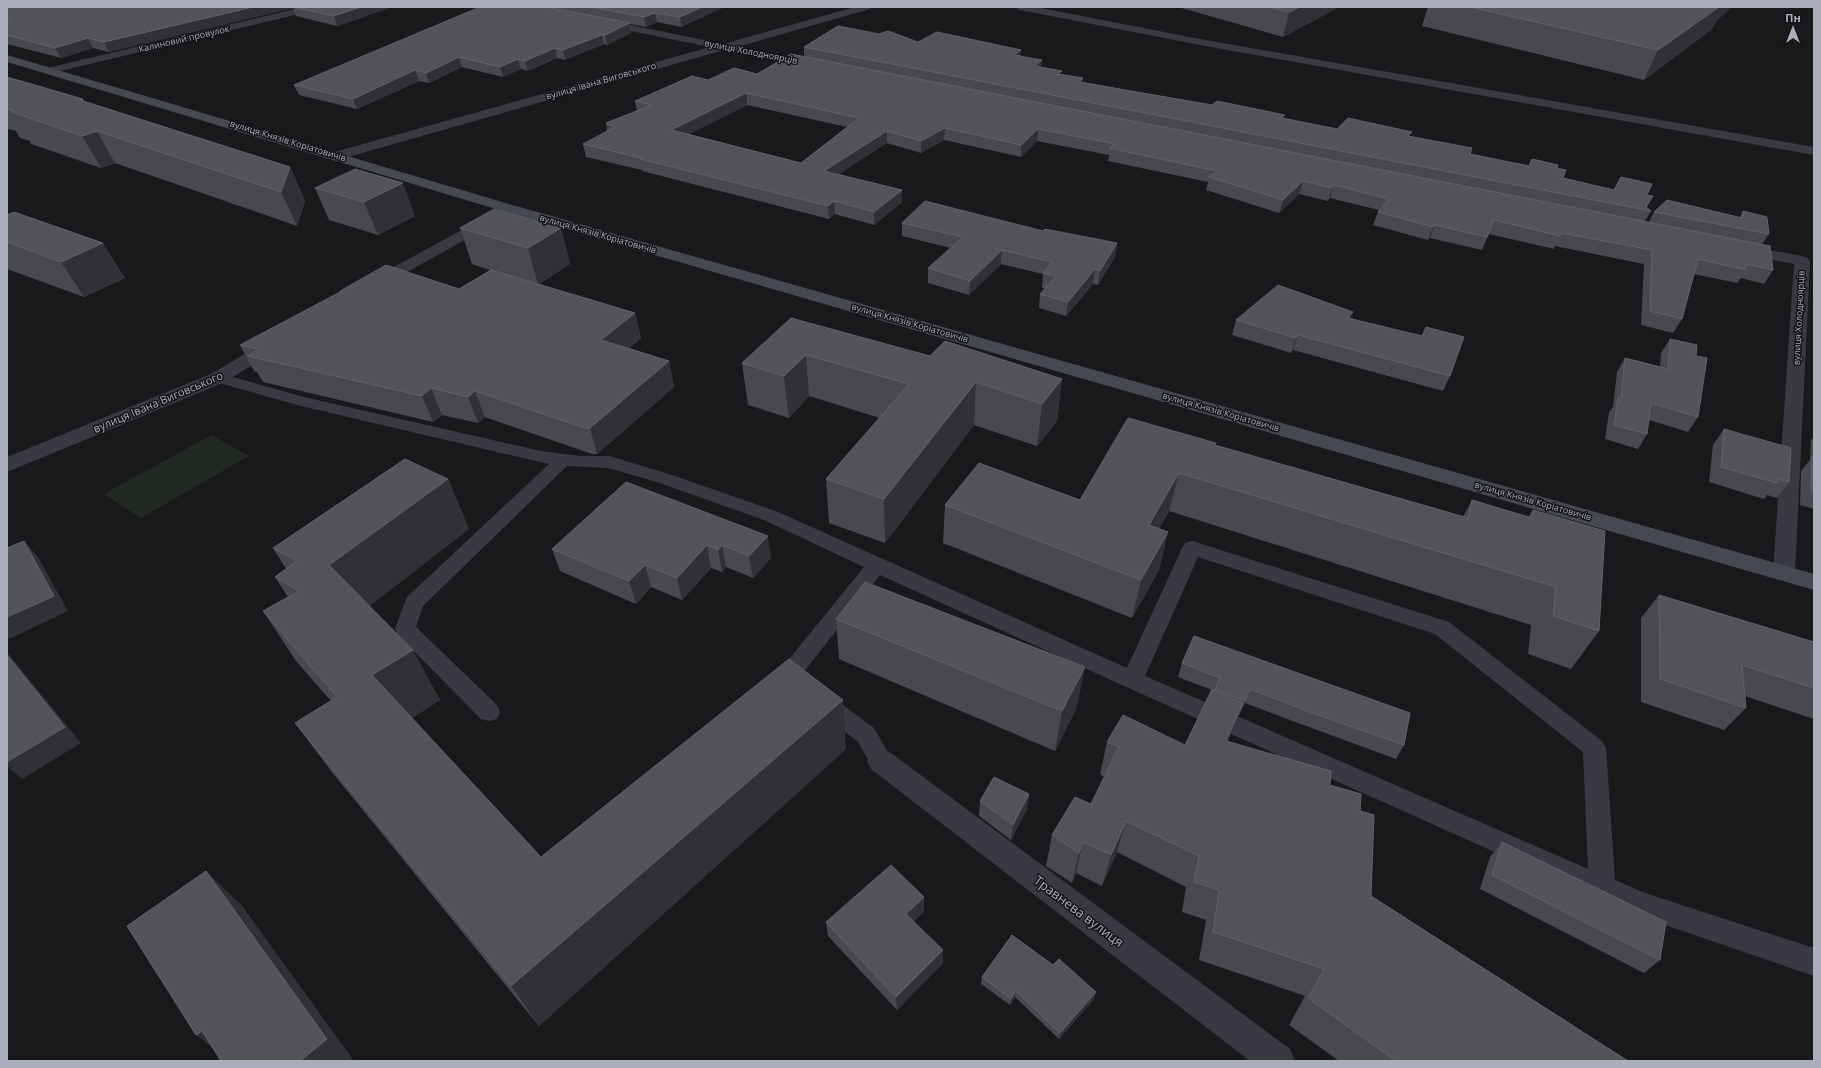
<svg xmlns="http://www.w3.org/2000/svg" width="1821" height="1068" font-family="'Open Sans',sans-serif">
  <rect width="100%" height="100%" fill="#19191b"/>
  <polygon fill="#202a22" points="211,435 249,456 141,518 104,494"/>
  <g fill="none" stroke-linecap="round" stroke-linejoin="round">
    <g fill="#393a41" fill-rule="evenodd">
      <path d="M218,373L304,397L541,451L580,456H609L669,474L778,512L1127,668L1182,548L1185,543L1192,541L1449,622L1602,741L1606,748L1615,880L1645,893L1814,948V976L1633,914L1124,686L880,575L802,674L809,683L806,689C793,693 784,687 778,675L781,669L864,567L764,520L657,482L608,468L567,466L423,606L416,627L497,705L500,712L497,719L489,721L481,719L398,635L395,629L407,597L549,464L301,406L212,381L210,378L212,375ZM1198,557L1435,634L1583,752L1588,869L1145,676Z"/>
      <polygon points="824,694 832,697 874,728 893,761 889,768 881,771 873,768 858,742 816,709 813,703 816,697"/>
    </g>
    <g fill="#393a41" fill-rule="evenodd">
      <polygon points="303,7 321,7 316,10 52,73 46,70 52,67"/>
      <polygon points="855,7 871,7 870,9 737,47 816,63 818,65 816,67 812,68 724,50 341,159 331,159 329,156 331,153 710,47 601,25 597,24 596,22 597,20 601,19 723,44"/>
      <polygon points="1015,7 1036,7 1200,39 1814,147 1814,155 1200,45 1020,10"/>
      <polygon points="487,218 492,219 494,222 492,225 380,287 374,289 368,287 366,284 368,281 482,219"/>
      <polygon points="1742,245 1802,256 1808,258 1810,261 1795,573 1792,579 1784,581 1776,579 1773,573 1794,264 1737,253 1734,250 1737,247"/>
      <polygon points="274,339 280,340 283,344 280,348 225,382 7,472 7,457 211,374 268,340"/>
      <polygon points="881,749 891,753 1290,1049 1295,1061 1250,1061 871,769 867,761 871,753"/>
    </g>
    <polygon fill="#474951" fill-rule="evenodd" points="7,55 516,206 1814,574 1814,590 506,212 7,62"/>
  </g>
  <g fill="#47494e" fill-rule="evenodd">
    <polygon points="7,7 392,7 337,26 296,16 293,8 109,52 93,48 61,58 7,44"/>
    <polygon points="546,7 724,7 681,27 657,22 646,27 630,24 631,33 607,45 604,44 565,60 557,58 528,71 521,69 503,77 462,67 429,83 419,81 357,109 299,95 294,85"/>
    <polygon points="1178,7 1339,7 1283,37"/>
    <polygon points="1428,7 1732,7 1717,20 1711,30 1644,80 1422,26"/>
    <path d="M918,42L1020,56L1042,67L1061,74L1083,78L1082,82L1284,118L1337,129L1410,136L1470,154L1529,166L1557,168L1563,178L1614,190L1647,195V208L1651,211L1645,221L1649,222L1654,212L1740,217L1743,211L1769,234L1762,244L1773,270L1764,284L1741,278L1737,283L1694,274L1682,319L1673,333L1641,325L1644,264L1555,246L1554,249L1489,234L1482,250L1430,238L1428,240L1373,225L1378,212L1379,210L1330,198L1328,201L1299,194L1279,213L1206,190L1208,182L1108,161L1109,155L1037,141L1021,157L944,140L921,153L887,143L838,174L902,190V202L874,225L835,214L829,219L642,171V170L586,157L583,144L607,131L606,123L637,111L635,101L708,80L757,74L804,57V47ZM747,105L847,127L801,163L689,134Z"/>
    <polygon points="7,77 83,99 84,101 290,167 305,201 297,226 115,163 101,168 31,144 30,141 20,138 16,131 7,129"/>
    <polygon points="315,188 415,216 378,235 329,220"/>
    <polygon points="7,215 125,278 84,297 7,269"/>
    <polygon points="902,223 1043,231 1117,243 1115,257 1098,285 1093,284 1066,316 1039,308 1040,294 1045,288 1042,288 1043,274 1001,264 969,295 928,283 928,268 951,248 902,236"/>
    <polygon points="460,228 561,228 570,264 539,284 635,313 641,338 629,348 669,361 674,387 597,454 592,454 485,417 478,423 442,415 433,422 263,382 257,372 254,371 240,345 341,292 340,291 459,289 499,273 472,264"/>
    <polygon points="791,318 930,356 1062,379 1057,421 1037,446 974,425 885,543 829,523 826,479 880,418 809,396 789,418 748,405 742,363"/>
    <polygon points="1351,318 1450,376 1443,391 1293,350 1291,353 1232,335 1236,320"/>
    <polygon points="1670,339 1696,356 1698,417 1688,432 1649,420 1647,434 1638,449 1605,439 1609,412 1613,407 1617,372 1625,358 1660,367 1661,353"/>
    <polygon points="1724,429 1789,482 1777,498 1767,495 1764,499 1709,482 1713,445"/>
    <polygon points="1814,437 1814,509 1800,505 1801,471 1810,460 1811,440"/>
    <polygon points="1216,443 1215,446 1463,517 1472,500 1528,517 1533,510 1599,631 1571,669 1528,654 1531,625 1169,511 1159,529 1168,532 1159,570 1132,618 943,543 945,505 1080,500"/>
    <polygon points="448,479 469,529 369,606 440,700 412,718 541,857 846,749 539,1026 331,771 295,723 331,701 296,661 263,611 288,597 275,577 286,569 273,548"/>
    <polygon points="626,482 771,558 753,578 726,567 722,572 711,568 682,600 651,587 636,604 560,571 552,549"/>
    <polygon points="1659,595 1814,642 1814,719 1745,696 1746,708 1724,730 1641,702 1641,618"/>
    <polygon points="836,619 1077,707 1055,751 839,659"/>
    <polygon points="1182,663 1404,745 1396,759 1309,727 1245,703 1239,715 1238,715 1228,741 1330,785 1360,811 1371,896 1628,1061 1339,1061 1289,1025 1305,996 1199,960 1206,920 1182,912 1186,887 1117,852 1102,886 1076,873 1072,883 1046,866 1052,835 1091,804 1104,777 1100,774 1107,742 1185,745 1212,690 1178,677"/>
    <polygon points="1029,794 1027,809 1011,840 979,816 980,801"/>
    <polygon points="1502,842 1660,960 1644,973 1480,889 1490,857"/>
    <polygon points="924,897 924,911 914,921 943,963 897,1010 828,936 826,922"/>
    <polygon points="982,977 1094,999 1059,1039 1015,997 1010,1005 981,984"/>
  </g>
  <g fill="#303135">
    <polygon points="253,7 292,7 293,8 109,52 104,42"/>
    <polygon points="361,7 392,7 337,26 334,16"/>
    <polygon points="702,7 724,7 681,27 680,17"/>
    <polygon points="1300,7 1339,7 1283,37 1289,12"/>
    <polygon points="1718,7 1732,7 1717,20 1711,30 1644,80 1658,50"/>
    <polygon points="655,13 657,22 646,27 644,17"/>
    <polygon points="630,23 631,33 607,45 605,35"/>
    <polygon points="602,35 604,44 565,60 563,50"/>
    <polygon points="88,38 93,48 61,58 55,48"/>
    <polygon points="555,48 557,58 528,71 525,61"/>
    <polygon points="1021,50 1020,61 1014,55"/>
    <polygon points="459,57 462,67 429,83 426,73"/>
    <polygon points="518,59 521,69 503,77 500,67"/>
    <polygon points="1042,60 1041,71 1035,66"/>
    <polygon points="415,70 419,81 357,109 353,99"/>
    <polygon points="1083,78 1081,89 1079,82"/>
    <polygon points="746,93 747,105 673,142 671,130"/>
    <polygon points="945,128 944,140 921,153 921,141"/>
    <polygon points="1038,129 1037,141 1021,157 1021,145"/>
    <polygon points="97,131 115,163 101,168 82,136"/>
    <polygon points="887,131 887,143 825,183 824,171"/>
    <polygon points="290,167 305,201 297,226 281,192"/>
    <polygon points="1303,181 1299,194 1279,213 1283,200"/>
    <polygon points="403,183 415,216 378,235 364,202"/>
    <polygon points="1334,185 1330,198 1328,201 1332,188"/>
    <polygon points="902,190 902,202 874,225 874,212"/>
    <polygon points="834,201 835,214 829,219 828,206"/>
    <polygon points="1435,225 1430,238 1428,240 1433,227"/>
    <polygon points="561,228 570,264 538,285 528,248"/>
    <polygon points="103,243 125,278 84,297 61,262"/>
    <polygon points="1117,243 1115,257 1098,285 1100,271"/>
    <polygon points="1002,250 1001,264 969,295 970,281"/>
    <polygon points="1095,269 1093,284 1066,316 1068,302"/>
    <polygon points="1353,312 1348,327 1348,318"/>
    <polygon points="635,313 641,338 607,365 601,340"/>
    <polygon points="1298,335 1293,350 1291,353 1296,338"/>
    <polygon points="806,355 809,396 789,418 784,376"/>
    <polygon points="669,361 674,387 597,454 590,428"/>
    <polygon points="1062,379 1057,421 1037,446 1042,404"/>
    <polygon points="976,382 974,425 885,543 884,499"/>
    <polygon points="431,388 442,415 433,422 422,396"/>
    <polygon points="475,391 485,417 478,423 468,397"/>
    <polygon points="1179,473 1169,511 1140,563 1149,525"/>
    <polygon points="448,479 469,529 358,615 329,565"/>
    <polygon points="1168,532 1159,570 1132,618 1141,580"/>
    <polygon points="768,536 771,558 753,578 749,556"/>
    <polygon points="24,541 38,557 68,611 7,640 7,617"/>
    <polygon points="707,545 711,568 682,600 677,578"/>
    <polygon points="722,545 726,567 722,572 718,550"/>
    <polygon points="645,565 651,587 636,604 629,581"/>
    <polygon points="413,650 440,700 402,724 372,675"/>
    <polygon points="7,652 81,743 22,779 7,766"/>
    <polygon points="1085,667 1077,707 1055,751 1062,711"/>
    <polygon points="1250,689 1245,703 1239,715 1245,701"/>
    <polygon points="843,700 846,749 539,1026 511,986"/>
    <polygon points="1243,703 1230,735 1213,773 1226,741"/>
    <polygon points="1029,794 1027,809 1011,840 1013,825"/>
    <polygon points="1126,821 1117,852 1102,886 1111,855"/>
    <polygon points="1083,842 1076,873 1072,883 1079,853"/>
    <polygon points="206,871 243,907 354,1061 300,1061"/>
    <polygon points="924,897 924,911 907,928 906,914"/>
    <polygon points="943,950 943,963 897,1010 896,997"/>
    <polygon points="1016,991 1015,997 1010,1005 1011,999"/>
    <polygon points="1096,992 1094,999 1059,1039 1060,1033"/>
    <polygon points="202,1031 231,1061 196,1035"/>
  </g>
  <g fill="#52545a" stroke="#606269" fill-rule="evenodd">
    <polygon points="7,7 253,7 104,42 88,38 55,48 7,35 7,22 10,21 7,20"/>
    <polygon points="293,7 361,7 334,16"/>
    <polygon points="480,7 546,7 630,23 605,35 602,35 563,50 555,48 525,61 518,59 500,67 459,57 426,73 415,70 353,99 294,85"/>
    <polygon points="591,7 702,7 680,17 655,13 644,17"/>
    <polygon points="1269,7 1300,7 1289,12"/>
    <polygon points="1470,7 1719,7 1658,50"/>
    <polygon points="838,26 879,34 888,31 918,42 937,32 1021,50 1014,55 1042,60 1035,66 1062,71 1058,74 1083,78 1079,82 1212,105 1217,101 1285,115 1282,118 1337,129 1348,118 1412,132 1408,136 1472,148 1470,154 1529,166 1532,159 1558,165 1557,168 1566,170 1563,178 1614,190 1621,177 1652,184 1647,195 1653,196 1646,207 1651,211 804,47"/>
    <path d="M791,54L1770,246L1773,270L1746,264V270L1698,259L1682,319L1650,311L1652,250L1561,233L1560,236L1494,220L1487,237L1435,225L1433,227L1378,212L1389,199L1334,185L1332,188L1303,181L1283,200L1209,177L1217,171L1109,148L1115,144L1038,129L1021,145L945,128L921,141L887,131L824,171L902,190L874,212L834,201L828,206L640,159L641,158L583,144L615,127L606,123L652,105L635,101L692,76L708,80L734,68L757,74ZM746,93L859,118L801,163L671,130Z"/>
    <polygon points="7,77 83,99 80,100 290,167 281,192 97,131 82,136 12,112 14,111 7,109 7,104 8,104 7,104"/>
    <polygon points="355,169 403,183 364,202 315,188"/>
    <polygon points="1667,200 1742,218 1743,211 1767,217 1769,234 1654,212"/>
    <polygon points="925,201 1043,231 1045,229 1117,243 1100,271 1095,269 1068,302 1040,294 1056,276 1043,273 1052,262 1002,250 970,281 928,268 963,237 902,223"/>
    <polygon points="494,209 561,228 528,248 460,228"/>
    <polygon points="14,212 103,243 61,262 7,242 7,215"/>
    <polygon points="386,265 459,289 491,270 635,313 601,340 669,361 590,428 585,428 475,391 468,397 431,388 422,396 248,356 258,349 240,345 342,291 340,291"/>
    <polygon points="1278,285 1353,312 1348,318 1422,336 1426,327 1464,337 1450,376 1298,335 1296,338 1236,320"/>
    <polygon points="791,318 930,356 945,341 1062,379 1042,404 976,382 884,499 826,479 909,384 806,355 784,376 742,363"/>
    <polygon points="1670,339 1697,345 1696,356 1707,358 1698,417 1651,403 1647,434 1614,425 1618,398 1621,398 1625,358 1668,369"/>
    <polygon points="1128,418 1216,443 1215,445 1468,518 1472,500 1532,518 1533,510 1605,531 1599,631 1553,616 1556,587 1179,473 1149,525 1168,532 1141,580 945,505 979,463 1080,500"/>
    <polygon points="1724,429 1791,448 1789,482 1777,479 1777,483 1721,467"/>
    <polygon points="1812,457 1814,458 1814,492 1811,491"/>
    <polygon points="405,459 448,479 329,565 413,650 372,675 541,857 789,659 843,700 511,986 295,723 337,697 263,611 299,591 275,577 297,561 273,548"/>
    <polygon points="626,482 768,536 749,556 722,545 718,550 707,545 677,578 645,565 629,581 552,549"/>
    <polygon points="24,541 54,596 7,617 7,548"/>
    <polygon points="865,582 1085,667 1062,711 836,619"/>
    <polygon points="1659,595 1814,642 1814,688 1742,665 1746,708 1660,679"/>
    <polygon points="1194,636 1410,713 1404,745 1315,714 1250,689 1245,701 1215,689 1220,678 1182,663"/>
    <polygon points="7,655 65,727 7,762"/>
    <polygon points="1212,689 1243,703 1226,741 1331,771 1330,785 1361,794 1360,811 1374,815 1371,896 1628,1061 1396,1061 1308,998 1324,969 1213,932 1219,890 1194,882 1199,856 1126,821 1111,855 1083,842 1079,853 1052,835 1075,797 1091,804 1119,747 1107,742 1123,715 1185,745"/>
    <polygon points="994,777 1029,794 1013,825 980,801"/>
    <polygon points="1502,842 1666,922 1660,960 1492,875"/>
    <polygon points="891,865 924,897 906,914 943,950 896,997 826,922"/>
    <polygon points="206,871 327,1039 300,1061 221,1061 202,1031 196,1035 127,926"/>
    <polygon points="1012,935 1053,965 1059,959 1096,992 1060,1033 1016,991 1011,999 982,977"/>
  </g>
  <g text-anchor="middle" stroke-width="3" stroke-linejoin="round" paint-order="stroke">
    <g font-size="9" fill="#aaaebc" stroke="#141416">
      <text transform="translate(184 39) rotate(-13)" y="3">Калиновий провулок</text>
      <text transform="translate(751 52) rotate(11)" y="3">вулиця Холодноярців</text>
      <text transform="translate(601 81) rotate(-16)" y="3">вулиця Івана Виговського</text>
      <text transform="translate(288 141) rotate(17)" y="3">вулиця Князів Коріатовичів</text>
      <text transform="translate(598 234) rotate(16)" y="3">вулиця Князів Коріатовичів</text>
      <text transform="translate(1799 318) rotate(-87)" y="3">вулиця Холодноярців</text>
      <text transform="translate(910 323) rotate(16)" y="3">вулиця Князів Коріатовичів</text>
      <text transform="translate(1221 412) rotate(16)" y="3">вулиця Князів Коріатовичів</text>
      <text transform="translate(1533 501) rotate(16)" y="3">вулиця Князів Коріатовичів</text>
    </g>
    <g font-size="11" fill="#aaaebc" stroke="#141416">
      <text transform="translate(158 402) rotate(-23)" y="4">вулиця Івана Виговського</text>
    </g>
    <g font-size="13" fill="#aaaebc" stroke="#141416">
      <text transform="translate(1079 911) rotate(37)" y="5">Травнева вулиця</text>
    </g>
  </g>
  <rect width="1821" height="1068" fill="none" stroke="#aaaebc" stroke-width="16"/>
  <g transform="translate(1793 28)" stroke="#141416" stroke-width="3" paint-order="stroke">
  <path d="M0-3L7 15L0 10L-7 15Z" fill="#aaaebc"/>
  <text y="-6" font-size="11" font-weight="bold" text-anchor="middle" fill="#aaaebc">Пн</text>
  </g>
</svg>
